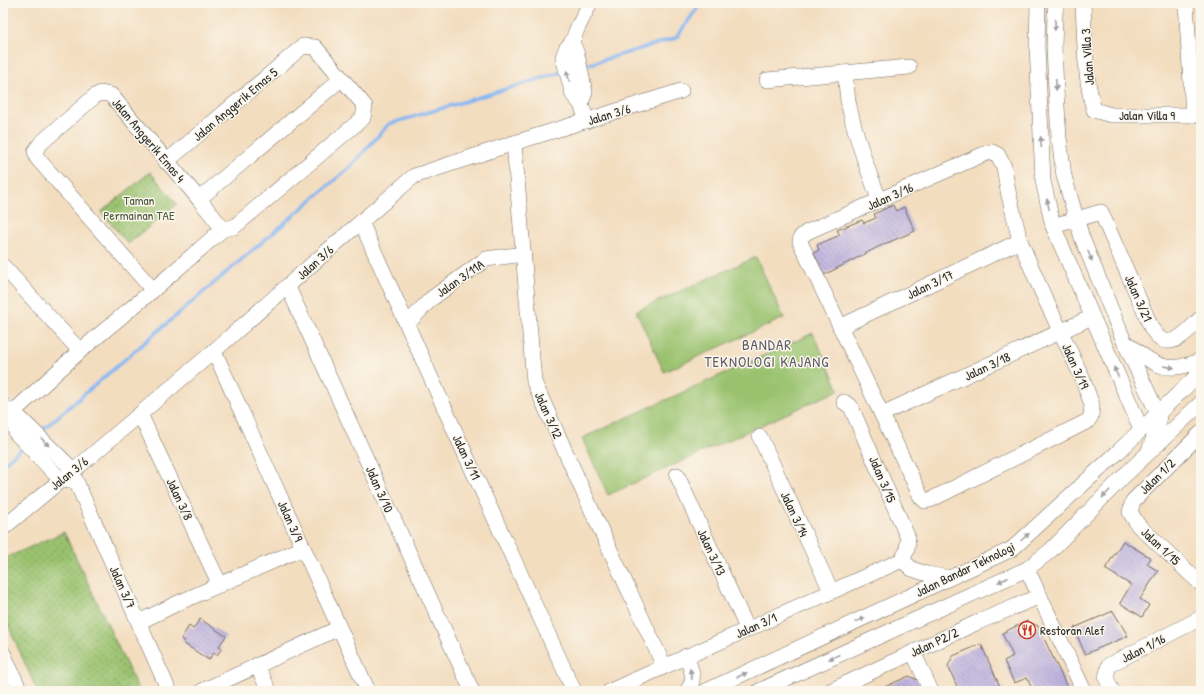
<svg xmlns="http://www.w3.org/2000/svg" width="1204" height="694" font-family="'Patrick Hand',sans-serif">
  <defs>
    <pattern id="park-dots" width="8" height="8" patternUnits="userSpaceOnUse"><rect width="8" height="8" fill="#9ac26e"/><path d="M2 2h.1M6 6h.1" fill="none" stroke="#7e9e5b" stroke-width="1.8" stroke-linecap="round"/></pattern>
    <pattern id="building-back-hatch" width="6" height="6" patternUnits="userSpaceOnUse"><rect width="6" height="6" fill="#bfb4df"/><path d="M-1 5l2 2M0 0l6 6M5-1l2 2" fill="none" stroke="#9b93b5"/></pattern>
  </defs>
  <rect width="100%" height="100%" fill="#fbf7ec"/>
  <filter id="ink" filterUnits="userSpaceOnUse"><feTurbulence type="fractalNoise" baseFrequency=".025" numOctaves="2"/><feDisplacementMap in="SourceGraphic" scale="8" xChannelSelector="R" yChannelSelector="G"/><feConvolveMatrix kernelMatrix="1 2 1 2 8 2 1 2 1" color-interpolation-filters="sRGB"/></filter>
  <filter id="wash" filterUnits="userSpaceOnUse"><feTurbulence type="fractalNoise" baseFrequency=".012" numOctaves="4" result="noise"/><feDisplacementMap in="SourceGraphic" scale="16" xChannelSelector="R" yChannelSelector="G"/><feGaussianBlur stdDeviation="0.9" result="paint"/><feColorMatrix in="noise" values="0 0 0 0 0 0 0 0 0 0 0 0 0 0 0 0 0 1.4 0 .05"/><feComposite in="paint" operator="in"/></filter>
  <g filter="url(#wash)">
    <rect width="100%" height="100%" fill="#f3ddbf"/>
    <g fill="url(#park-dots)" stroke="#62764c">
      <polygon points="150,172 177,204 128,244 101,212"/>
      <polygon points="64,532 139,691 37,691 3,614 3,559"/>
    </g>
    <g fill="#9ac26e" stroke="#62764c">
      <polygon points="756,257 784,318 664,372 636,311"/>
      <polygon points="813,333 839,390 608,495 582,438"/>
    </g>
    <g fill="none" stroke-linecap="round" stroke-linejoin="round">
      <g stroke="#86b7f2" stroke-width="3.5">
        <polyline points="583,66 676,38 701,3"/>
        <polyline points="40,432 350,167 389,124 563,72"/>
        <polyline points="3,464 23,447"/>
      </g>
    </g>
    <g id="blocks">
      <g fill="url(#building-back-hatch)">
        <polygon points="893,205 896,211 904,207 915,231 880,246 824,275 814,253 819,250 817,245 840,235 837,230 862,220 864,223 876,218 874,214"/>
        <polygon points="1123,541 1151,558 1147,564 1158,571 1140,599 1149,605 1142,617 1120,603 1131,585 1105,569"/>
        <polygon points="1113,611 1128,636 1085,654 1074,628"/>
        <polygon points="200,619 226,636 219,646 222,648 217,655 213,653 209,660 183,643 185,641 181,639 189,626 193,629"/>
        <polygon points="1027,621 1038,626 1069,691 1033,691 1027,678 1014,683 1004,661 1013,656 1002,633"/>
        <polygon points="981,644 1002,691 959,691 948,666 953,656"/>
        <polygon points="909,676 918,680 923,691 876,691"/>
      </g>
    </g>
  </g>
  <g filter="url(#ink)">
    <use href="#blocks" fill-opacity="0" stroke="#71695f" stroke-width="1"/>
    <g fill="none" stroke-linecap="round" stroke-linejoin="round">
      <g stroke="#71695f" stroke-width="16">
        <g id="minor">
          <polyline points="1038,3 1037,46 1043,181 1053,226 1141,429"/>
          <polyline points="1056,3 1055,15 1054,46 1056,90 1059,138 1064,176 1082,238 1124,341 1158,414 1159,422 1149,451"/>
          <path d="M1083,3C1085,38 1084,76 1094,110L1111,115H1201"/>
          <polyline points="1186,3 1193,115"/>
          <polyline points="572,42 577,54 585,92 581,104"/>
          <path d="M845,73C846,82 847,92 848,101C855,135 867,169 880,201"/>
          <polyline points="767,80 909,67"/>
          <polyline points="587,121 581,104 573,95 563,57 566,49 572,42 577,29 590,3"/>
          <polyline points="514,143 534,382 593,513 664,666"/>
          <polygon points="992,152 998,155 1004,167 1008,191 1020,241 1041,290 1082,377 1092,405 1091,416 1088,421 930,500 925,501 921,497 800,242 801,237 807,232 984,154"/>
          <polyline points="199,199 341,79"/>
          <polyline points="361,222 462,447 574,691"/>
          <path d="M1053,226L1101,212L1152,329C1154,332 1157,336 1160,339C1175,348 1190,328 1200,319"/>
          <polyline points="3,266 80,351"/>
          <path d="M288,287C350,421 410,556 472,691"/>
          <polyline points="153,290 37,158 35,151 41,143 95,96 101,93 111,95 199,199 223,229"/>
          <polyline points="407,324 431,299 486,259 524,254"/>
          <polyline points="840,327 1020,241"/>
          <path d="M1126,343C1154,364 1165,376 1201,360"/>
          <polyline points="214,351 368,691"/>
          <polyline points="844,402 851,407 908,538 907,550 902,560"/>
          <polyline points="3,405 13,417 16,433 61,480 69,481"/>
          <polyline points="11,414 80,351 153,290 223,229 234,227 363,118 365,106 315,47 303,46 166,162"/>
          <polyline points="140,414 220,585"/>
          <polyline points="882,414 1092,317"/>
          <polyline points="13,417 21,419 68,465 72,472 169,691"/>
          <polyline points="1201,433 1133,501 1130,512 1138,525 1201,584"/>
          <polyline points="760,437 831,591"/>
          <polyline points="677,475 747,628"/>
          <polyline points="3,528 61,480 72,472 214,351 326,252 414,176 514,143 681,91"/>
          <polyline points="902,560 912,569 927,574 949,578"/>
          <polyline points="1027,569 1084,691"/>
          <polyline points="139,622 178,603 303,548"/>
          <polyline points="913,652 931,691"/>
          <polyline points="3,653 20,691"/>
          <path d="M686,656C691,670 697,678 687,691"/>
          <polyline points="257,665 269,691"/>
          <polyline points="202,691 339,628"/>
          <polyline points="610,691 902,560"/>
          <polyline points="706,691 1012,549 1117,453 1201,372"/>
          <polyline points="759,691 1027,569 1050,551 1125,475 1201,403"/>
          <polyline points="830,691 976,623 1040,596"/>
          <polyline points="1112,691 1106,678 1109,665 1201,618"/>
        </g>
      </g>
      <use href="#minor" stroke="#fff" stroke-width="15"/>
    </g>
    <defs><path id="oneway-solid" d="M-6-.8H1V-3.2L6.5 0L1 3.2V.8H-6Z"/></defs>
    <g fill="#a0a0a0">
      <use href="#oneway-solid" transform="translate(1055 25) rotate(91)"/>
      <use href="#oneway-solid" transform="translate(568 76) rotate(-105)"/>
      <use href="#oneway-solid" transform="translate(1056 85) rotate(88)"/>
      <use href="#oneway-solid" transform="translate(1041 142) rotate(-93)"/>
      <use href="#oneway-solid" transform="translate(1048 204) rotate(-102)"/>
      <use href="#oneway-solid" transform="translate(1090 256) rotate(68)"/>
      <use href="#oneway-solid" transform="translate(1169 367) rotate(9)"/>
      <use href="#oneway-solid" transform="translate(1116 372) rotate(-114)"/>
      <use href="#oneway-solid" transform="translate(45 442) rotate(45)"/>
      <use href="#oneway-solid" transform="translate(1106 494) rotate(135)"/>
      <use href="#oneway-solid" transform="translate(1025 537) rotate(-42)"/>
      <use href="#oneway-solid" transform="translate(1003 580) rotate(156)"/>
      <use href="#oneway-solid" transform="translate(860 620) rotate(-25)"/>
      <use href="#oneway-solid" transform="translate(834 657) rotate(156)"/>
      <use href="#oneway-solid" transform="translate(691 674) rotate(-100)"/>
      <use href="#oneway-solid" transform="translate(742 675) rotate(-25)"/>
    </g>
  </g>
  <defs>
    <g id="restaurant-ring" transform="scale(0.9)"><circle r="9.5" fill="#fbf7ec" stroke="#c8321e" stroke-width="1.5"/><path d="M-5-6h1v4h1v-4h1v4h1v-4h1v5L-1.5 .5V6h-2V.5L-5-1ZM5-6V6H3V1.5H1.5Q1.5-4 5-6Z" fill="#c8321e"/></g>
  </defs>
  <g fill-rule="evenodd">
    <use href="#restaurant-ring" x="1027" y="630"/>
  </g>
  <g text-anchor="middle" stroke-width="3" stroke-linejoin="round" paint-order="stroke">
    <g font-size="13" fill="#2b2b2b" stroke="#fbf7ec">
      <text transform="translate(1087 57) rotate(-94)" y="5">Jalan Villa 3</text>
      <text transform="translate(235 104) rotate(-40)" y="5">Jalan Anggerik Emas 5</text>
      <text transform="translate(609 114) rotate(-17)" y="5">Jalan 3/6</text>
      <text x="1147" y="120">Jalan Villa 9</text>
      <text transform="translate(149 140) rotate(50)" y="5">Jalan Anggerik Emas 4</text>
      <text transform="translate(890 196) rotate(-24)" y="5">Jalan 3/16</text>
      <text transform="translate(315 262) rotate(-42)" y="5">Jalan 3/6</text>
      <text transform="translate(460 278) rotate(-35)" y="5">Jalan 3/11A</text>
      <text transform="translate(930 284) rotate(-26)" y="5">Jalan 3/17</text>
      <text transform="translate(1139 298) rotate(66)" y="5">Jalan 3/21</text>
      <text transform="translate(987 366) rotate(-25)" y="5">Jalan 3/18</text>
      <text transform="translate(1076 366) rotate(66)" y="5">Jalan 3/19</text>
      <text transform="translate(549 415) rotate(66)" y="5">Jalan 3/12</text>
      <text transform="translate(467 457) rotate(65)" y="5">Jalan 3/11</text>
      <text transform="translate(69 473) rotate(-39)" y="5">Jalan 3/6</text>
      <text transform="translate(1157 476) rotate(-45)" y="5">Jalan 1/2</text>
      <text transform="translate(883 479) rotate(67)" y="5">Jalan 3/15</text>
      <text transform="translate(380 489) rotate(66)" y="5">Jalan 3/10</text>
      <text transform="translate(180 499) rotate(65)" y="5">Jalan 3/8</text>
      <text transform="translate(795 514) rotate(65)" y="5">Jalan 3/14</text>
      <text transform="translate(291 521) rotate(66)" y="5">Jalan 3/9</text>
      <text transform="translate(1161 546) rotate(43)" y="5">Jalan 1/15</text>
      <text transform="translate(712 552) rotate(65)" y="5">Jalan 3/13</text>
      <text transform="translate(965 569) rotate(-26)" y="5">Jalan Bandar Teknologi</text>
      <text transform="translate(123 587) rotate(66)" y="5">Jalan 3/7</text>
      <text transform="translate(756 625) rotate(-24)" y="5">Jalan 3/1</text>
      <text transform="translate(934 642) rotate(-25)" y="5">Jalan P2/2</text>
      <text transform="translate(1143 648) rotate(-27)" y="5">Jalan 1/16</text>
    </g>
    <g font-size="13" fill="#4c583f" stroke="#fbf7ec">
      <text x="139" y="205">Taman<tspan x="139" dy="15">Permainan TAE</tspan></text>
    </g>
    <g font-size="13" fill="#2b2b2b" stroke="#fbf7ec" text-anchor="start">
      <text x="1040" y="635">Restoran Alef</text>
    </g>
    <g font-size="15" letter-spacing="1" fill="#5f5b6a" stroke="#fbf7ec">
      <text x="767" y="350">BANDAR<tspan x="767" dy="17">TEKNOLOGI KAJANG</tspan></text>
    </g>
  </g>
  <rect width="1204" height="694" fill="none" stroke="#fbf7ec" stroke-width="16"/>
</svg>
